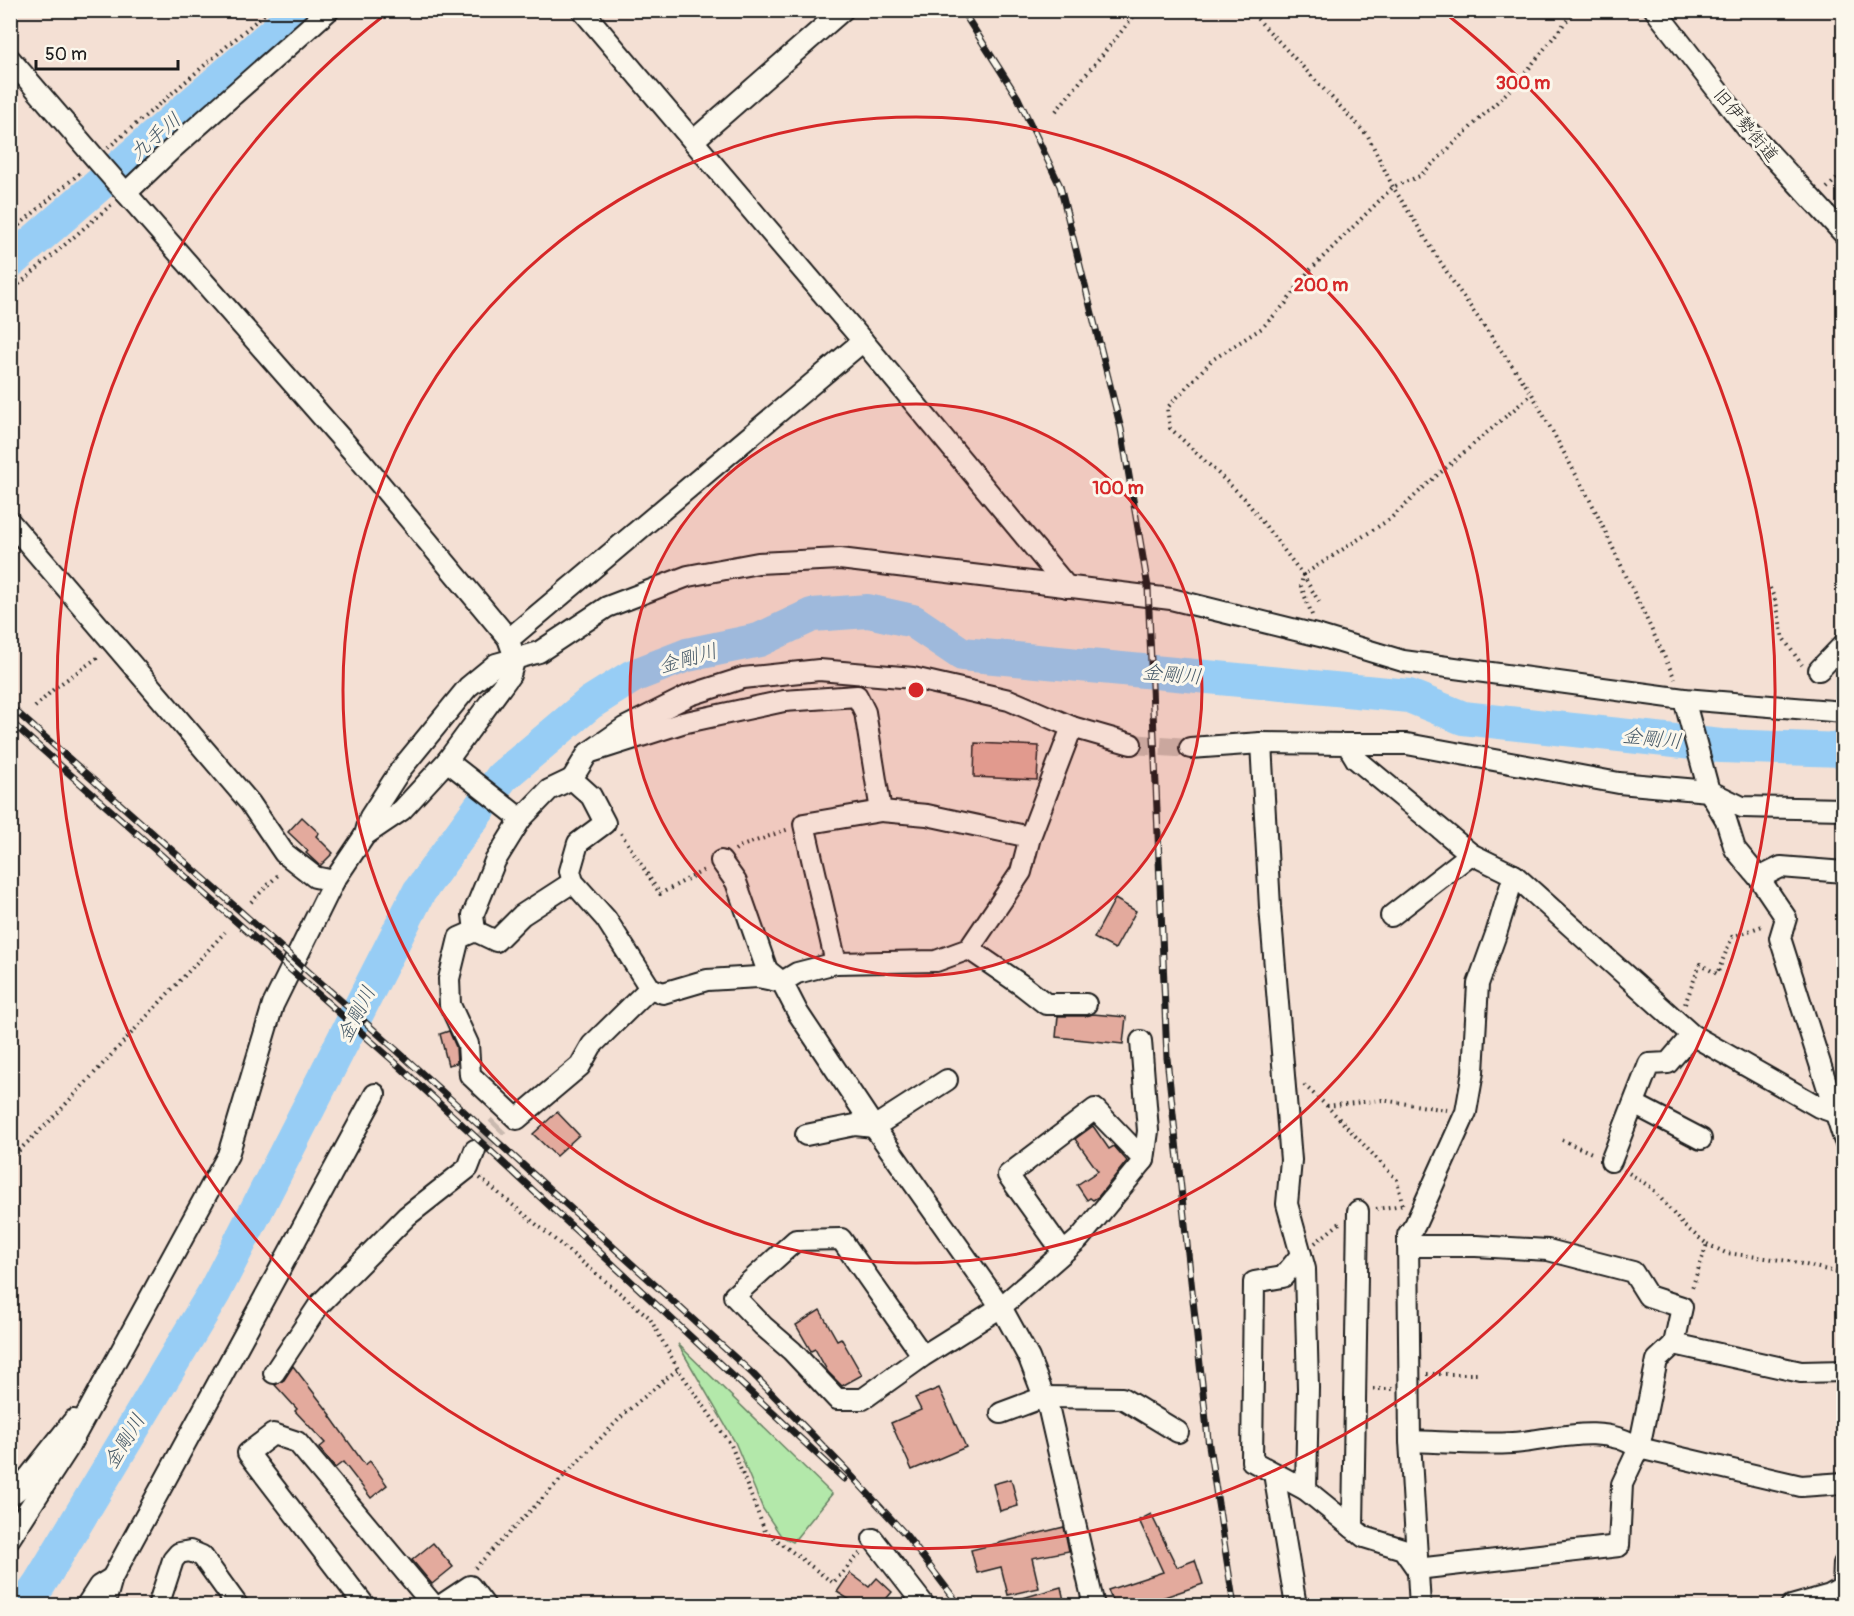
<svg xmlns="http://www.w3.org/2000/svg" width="1854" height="1616" font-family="Pangolin,'Klee One',sans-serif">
  <rect width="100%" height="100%" fill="#f4e0d4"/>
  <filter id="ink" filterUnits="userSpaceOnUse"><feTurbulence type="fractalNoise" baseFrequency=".0167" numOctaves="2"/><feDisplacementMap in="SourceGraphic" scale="12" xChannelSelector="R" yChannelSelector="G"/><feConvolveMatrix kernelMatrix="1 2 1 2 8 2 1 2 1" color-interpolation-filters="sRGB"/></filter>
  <g filter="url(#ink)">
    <polygon fill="#b3e8aa" stroke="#688263" stroke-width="1.5" points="678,1344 832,1494 793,1542 781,1536 763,1509 735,1442"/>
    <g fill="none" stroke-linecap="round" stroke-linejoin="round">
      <g stroke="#97cdf5" stroke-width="34">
        <polyline points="10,262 300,10"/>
        <polyline points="24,1606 40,1583 214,1293 419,892 502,777 590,703 633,676 687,655 759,640 812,615 868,611 913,621 962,654 1409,696 1463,718 1721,746 1844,750"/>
      </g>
    </g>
    <g fill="#e3aa9d" stroke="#1c1c1c" stroke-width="1.5">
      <polygon points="975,743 1039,746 1037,780 974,777"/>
      <polygon points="302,817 319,833 316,836 333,853 320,866 306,853 308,851 288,832"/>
      <polygon points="1115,899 1136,911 1115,949 1094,938"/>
      <polygon points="1093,1014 1126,1017 1123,1044 1056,1037 1058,1016 1086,1016"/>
      <polygon points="449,1031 456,1047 457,1063 448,1065 440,1034"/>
      <polygon points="557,1112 579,1135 556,1156 533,1134"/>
      <polygon points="1093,1126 1109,1149 1114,1146 1127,1161 1098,1197 1093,1200 1090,1198 1087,1200 1077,1185 1098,1171 1075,1139"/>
      <polygon points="820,1310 837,1340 841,1338 862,1375 842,1386 828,1372 815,1349 811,1351 796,1325"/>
      <polygon points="293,1366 331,1415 330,1416 365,1465 370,1461 387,1485 371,1498 343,1462 335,1468 319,1448 325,1443 295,1411 297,1409 275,1385 284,1380"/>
      <polygon points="939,1388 966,1447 912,1470 891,1423 921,1410 915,1398"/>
      <polygon points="1011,1479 1018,1506 1000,1511 993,1484"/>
      <polygon points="1151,1514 1177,1567 1195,1560 1203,1584 1141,1605 1114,1605 1108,1590 1163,1572 1139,1520"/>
      <polygon points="1064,1527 1069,1551 1032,1558 1039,1588 1008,1595 1001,1567 977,1573 971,1550"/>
      <polygon points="433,1543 453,1567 432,1584 412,1560"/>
      <polygon points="850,1573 869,1587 877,1578 892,1592 881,1605 858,1605 837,1592"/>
      <polygon points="1061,1587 1065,1605 1013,1605 1012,1601"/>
    </g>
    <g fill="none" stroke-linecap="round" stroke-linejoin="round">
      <g stroke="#c9b9af" stroke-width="20" stroke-dasharray="20 10" stroke-linecap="butt">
        <polyline points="1131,744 1190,748"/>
        <polyline points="475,1150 499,1125"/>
      </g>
      <g stroke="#1c1c1c" stroke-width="24">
        <g id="street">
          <polyline points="582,10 693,141 843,10"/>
          <polyline points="1655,10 1749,131 1844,234"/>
          <polyline points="10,59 96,159 361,461 508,638 515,658 510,675 447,761 402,810 365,835 334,881 273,1005 228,1155 67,1450 10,1538"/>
          <polyline points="693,141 863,341 1067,587"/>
          <polyline points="126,193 172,149 329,10"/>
          <polyline points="10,522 250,803 284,853 315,877 334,881"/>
          <polyline points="508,638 515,634 863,341"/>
          <polyline points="1819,670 1844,644"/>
          <polyline points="1684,699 1709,791 1726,820 1735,849 1759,878 1786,918 1780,938 1844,1139"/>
          <polyline points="1261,743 1270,907 1291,1160 1287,1204 1305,1269 1308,1388 1306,1490"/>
          <polyline points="1347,744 1407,744 1619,783 1709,791 1742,807 1844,809"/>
          <polyline points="1190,748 1261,743 1347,744 1356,759 1471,854 1514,875 1692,1035 1819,1107 1836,1113"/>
          <polyline points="588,753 682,723 784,701 857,696 865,712 881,811 927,815 1030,837"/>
          <polyline points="447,761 521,819"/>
          <polyline points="572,779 588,753 624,728 690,695 743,678 819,670 913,678 1009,700 1072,727"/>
          <polyline points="365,835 370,817 401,769 468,687 496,664 539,652 607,607 688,576 758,563 840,559 1171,599 1320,636 1403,661 1684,699 1844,712"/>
          <polyline points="721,861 736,882 767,970 782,982 798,1013 874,1127 1001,1307 1029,1358 1049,1410 1094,1606"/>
          <polyline points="1759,878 1781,867 1844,872"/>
          <polyline points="573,882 522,915 496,941 475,931 459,938 449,979 450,1005 468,1044 470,1075 517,1119 580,1066 592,1045 650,988"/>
          <polyline points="1391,916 1471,854"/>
          <polyline points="475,931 473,915 495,861 521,819 549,790 572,779 591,796 605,823 578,843 570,871 573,882 606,919 650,988 663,993 707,980 758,977 782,982 797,973 836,963 936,961 969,949 1021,872 1030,837 1072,727 1131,744"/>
          <polyline points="969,949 1023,986 1046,1004 1086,1004"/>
          <polyline points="836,963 804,824 881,811"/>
          <polyline points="1141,1041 1148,1131 1144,1160"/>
          <polyline points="1634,1104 1701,1139"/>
          <polyline points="806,1135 855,1125 874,1127 947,1080"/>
          <polyline points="1611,1161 1649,1064 1668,1063 1692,1035"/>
          <polyline points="1408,1246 1476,1246 1548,1250 1633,1272 1648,1296 1682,1307 1674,1344"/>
          <polyline points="1301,1255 1283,1277 1254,1282 1252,1461 1306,1490 1364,1537 1403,1549 1417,1569"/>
          <polyline points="923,1356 841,1239 796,1240 734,1296 763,1326 792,1351 837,1399 863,1399 923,1356 1001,1307 1079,1239 1144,1160 1095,1109 1008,1175 1063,1252"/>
          <polyline points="274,1373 319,1305 407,1216 468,1168 475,1150"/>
          <polyline points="1001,1413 1044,1397 1122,1398 1178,1432"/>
          <path d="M1410,1441C1444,1442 1479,1445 1512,1443C1554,1440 1601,1422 1639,1448L1801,1486L1844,1483"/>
          <polyline points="1274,1473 1296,1606"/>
          <polyline points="10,1496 20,1488 74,1420"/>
          <polyline points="1353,1528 1358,1211"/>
          <polyline points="873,1539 925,1606"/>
          <polyline points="1417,1569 1619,1546 1622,1484 1639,1448 1657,1360 1674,1344 1801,1372 1844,1371"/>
          <polyline points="86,1606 99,1586 112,1578"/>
          <polyline points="104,1606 112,1578 375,1094"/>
          <polyline points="158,1606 173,1560 179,1553 190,1551 202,1556 238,1606"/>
          <polyline points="365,1606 248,1453 273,1434 297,1442 434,1606"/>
          <polyline points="440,1606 470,1586 485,1606"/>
          <polyline points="1420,1606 1410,1441 1408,1235 1415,1225 1466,1112 1473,1072 1478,984 1496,934 1514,875"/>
          <polyline points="1791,1606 1830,1595 1844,1587"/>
          <polyline points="1842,1606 1844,1564"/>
        </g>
      </g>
      <g stroke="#1c1c1c" stroke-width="4" stroke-dasharray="1.5 4.5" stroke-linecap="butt">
        <polyline points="1249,10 1368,136 1393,187 1455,285 1532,394 1593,506 1675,679"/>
        <polyline points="1056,111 1139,10"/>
        <polyline points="108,148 269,10"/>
        <polyline points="1827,188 1844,172"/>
        <polyline points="10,233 82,171"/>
        <polyline points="10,292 112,204"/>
        <polyline points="1770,588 1776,602 1783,638 1802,665"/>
        <polyline points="1319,602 1303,575 1390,519 1434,478 1532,394"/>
        <polyline points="1312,615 1301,586 1303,575 1244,498 1170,428 1167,408 1212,360 1262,328 1286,303 1308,272 1393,187 1420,176 1519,81 1575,10"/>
        <polyline points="35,707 56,687 100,656"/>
        <polyline points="10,741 12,740"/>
        <polyline points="621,833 660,894 706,869"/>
        <polyline points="735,850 739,847 789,829"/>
        <polyline points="251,902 280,873"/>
        <polyline points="1685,1004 1700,964 1717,974 1732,937 1765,925"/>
        <polyline points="1304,1085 1327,1106 1397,1180 1403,1207"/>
        <polyline points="1327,1106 1382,1100 1447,1110"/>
        <polyline points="1562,1140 1594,1154"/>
        <polyline points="10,1159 52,1119 225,932"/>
        <polyline points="1624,1170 1652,1188 1684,1226 1707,1244 1691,1291"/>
        <polyline points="480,1178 649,1317 678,1369"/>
        <polyline points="1376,1209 1403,1205"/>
        <polyline points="1315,1243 1340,1223"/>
        <polyline points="1707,1244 1726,1253 1789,1261 1844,1274"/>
        <polyline points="1427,1374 1478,1374"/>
        <polyline points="1373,1389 1393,1389"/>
        <polyline points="475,1568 626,1412 678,1369 731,1445 765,1531 833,1583 862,1551"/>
      </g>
      <use href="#street" stroke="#fbf7ec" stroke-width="20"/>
      <g stroke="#1c1c1c" stroke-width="7">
        <g id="rail">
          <polyline points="962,10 1018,98 1060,186 1121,429 1148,587 1167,1058 1208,1439 1234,1606"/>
          <polyline points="10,706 403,1056 753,1374 848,1472 906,1535 960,1606"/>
          <polyline points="10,721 398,1065 844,1479"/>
        </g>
      </g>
      <use href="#rail" stroke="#fbf7ec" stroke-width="4.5" stroke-dasharray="14" stroke-linecap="butt"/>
    </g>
  </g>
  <circle cx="916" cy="690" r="286" fill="#d62828" fill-opacity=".12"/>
  <g fill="none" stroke="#d62828" stroke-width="3">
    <circle cx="916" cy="690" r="286"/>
    <circle cx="916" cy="690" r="573"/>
    <path d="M1445 13A859 859 0 1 1 387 13"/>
  </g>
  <g text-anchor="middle" stroke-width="6" stroke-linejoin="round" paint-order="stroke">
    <g font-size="18" fill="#1c1c1c" stroke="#fbf7ec">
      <text transform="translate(1746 125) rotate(50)" y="6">旧伊勢街道</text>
    </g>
    <g font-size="20" font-style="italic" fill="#475a68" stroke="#fbf7ec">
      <text transform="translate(155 136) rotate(-41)" y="7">九手川</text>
      <text transform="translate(688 658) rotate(-16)" y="7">金剛川</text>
      <text transform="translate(1172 674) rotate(5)" y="7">金剛川</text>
      <text transform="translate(1652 738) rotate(6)" y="7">金剛川</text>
      <text transform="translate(356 1014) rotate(-63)" y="7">金剛川</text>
      <text transform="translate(124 1441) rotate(-59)" y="7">金剛川</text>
    </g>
  </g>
  <circle cx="916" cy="690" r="9" fill="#d62828" stroke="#fbf7ec" stroke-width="3"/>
  <g font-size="18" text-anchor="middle" font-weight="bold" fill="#d62828" stroke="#fbf7ec" stroke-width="6" stroke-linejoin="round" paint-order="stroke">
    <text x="1523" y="89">300 m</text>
    <text x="1321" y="291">200 m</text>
    <text x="1118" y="494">100 m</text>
  </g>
  <rect width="1854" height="1616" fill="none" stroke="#fbf7ec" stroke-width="36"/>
  <rect x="18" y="18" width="1818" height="1580" fill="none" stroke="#1c1c1c" stroke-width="2" filter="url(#ink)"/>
  <path d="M36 60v9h142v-9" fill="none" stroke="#1c1c1c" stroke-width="3"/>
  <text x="45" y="60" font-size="18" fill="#1c1c1c" stroke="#fbf7ec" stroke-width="4.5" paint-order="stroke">50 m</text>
</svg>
